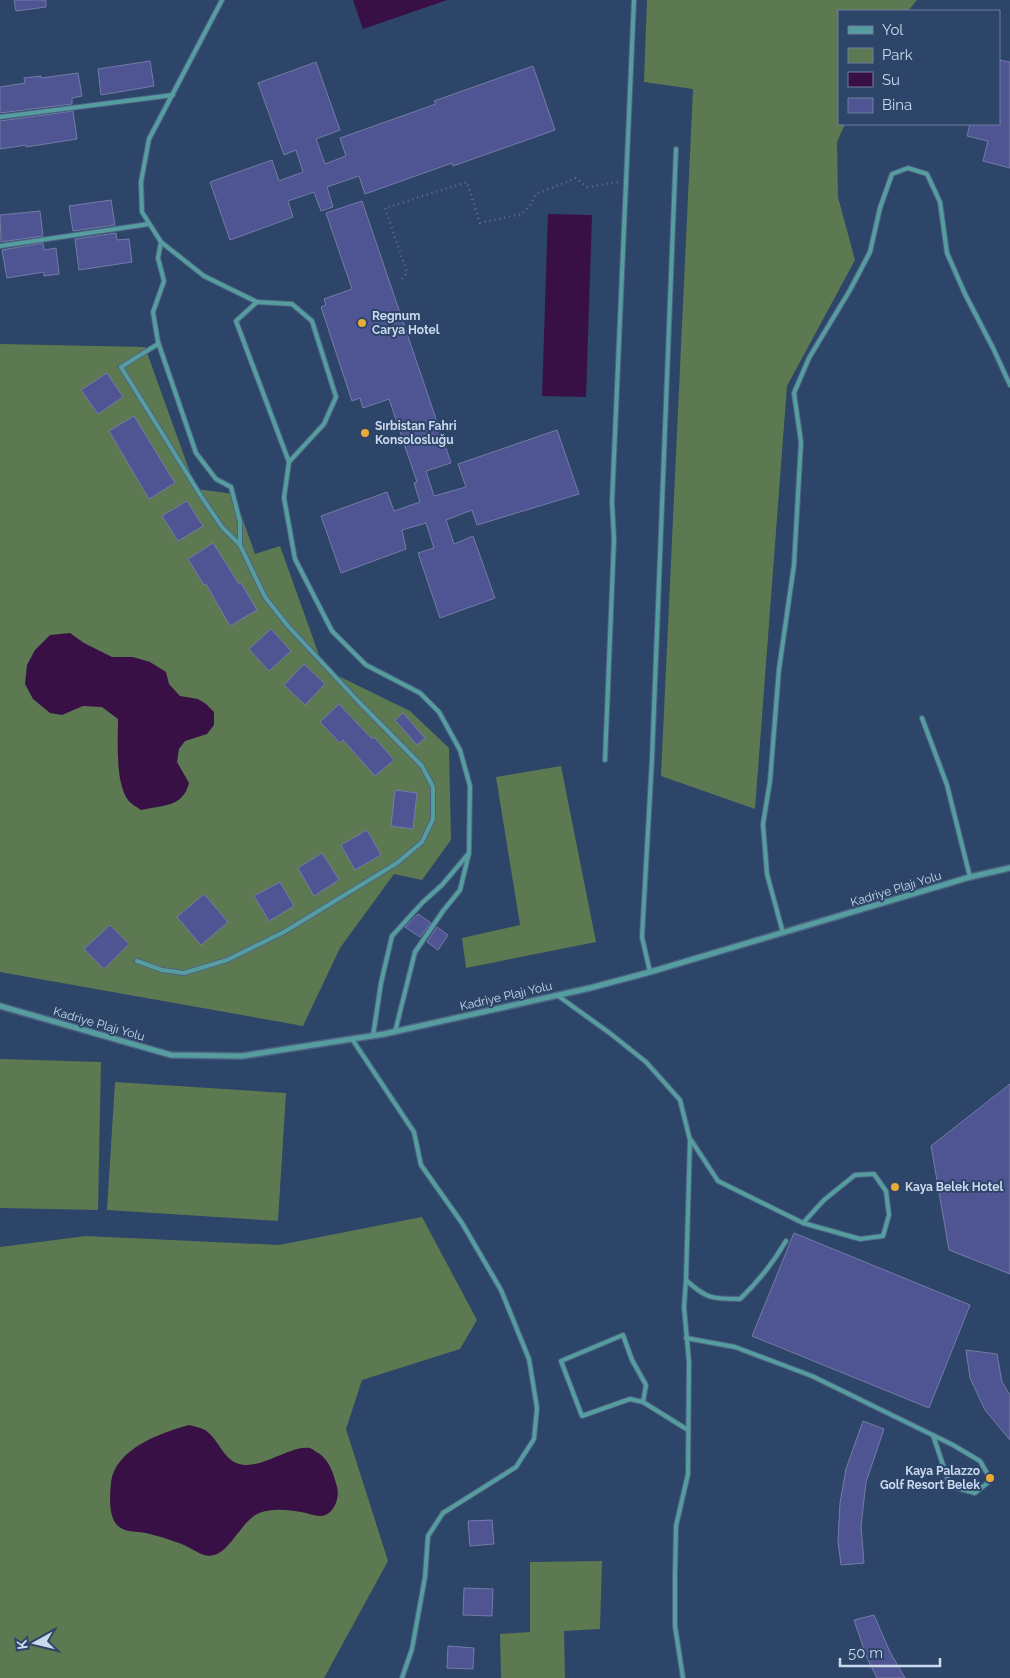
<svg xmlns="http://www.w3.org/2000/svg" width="1010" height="1678" font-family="Raleway,sans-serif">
  <rect width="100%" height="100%" fill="#2d4568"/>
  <g fill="#5c7952">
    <polygon points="647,0 917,0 908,11 839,11 839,124 845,124 837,142 838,197 855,260 787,386 755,809 661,776 693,89 644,82"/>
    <polygon points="0,344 145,347 196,489 234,494 255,554 280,546 324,669 410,711 449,748 451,840 422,880 394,874 340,948 303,1026 0,972"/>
    <polygon points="561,766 596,942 466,968 462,938 520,925 496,777"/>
    <polygon points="0,1059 101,1062 98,1210 0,1208"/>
    <polygon points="115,1082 286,1093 278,1221 107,1210"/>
    <polygon points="422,1217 477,1320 460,1349 362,1380 346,1429 388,1561 324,1678 0,1678 0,1247 86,1236 279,1245"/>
    <polygon points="602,1561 600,1629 564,1631 565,1678 501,1678 500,1634 530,1632 530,1562"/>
  </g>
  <g fill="#391045">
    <polygon points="353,0 447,0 363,29"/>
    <polygon points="548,214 592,215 586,397 542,396"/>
    <path d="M70,633L84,643L112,657H133L150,662L166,672L169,684L180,696L198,699L206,704L214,712V725L207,734L185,741L179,749L177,762L189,783C183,808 162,805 141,810C137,807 131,804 128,800C115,782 118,741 118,719L102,707L83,706L62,715L50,713L33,699L25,684L27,665L35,650L50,635Z"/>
    <path d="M189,1425C197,1427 204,1428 210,1434C221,1445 226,1464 245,1465C266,1466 292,1445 310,1448C313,1449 317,1453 320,1454C330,1462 334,1475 337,1487C340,1498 334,1515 321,1516C316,1516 310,1514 306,1513C291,1510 271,1507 257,1514C241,1523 229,1552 214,1555C203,1558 195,1550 186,1546C178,1542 169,1540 161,1537C156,1536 151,1534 146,1533C137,1531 124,1533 117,1525C108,1515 110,1495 111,1482C116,1448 161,1433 189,1425Z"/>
  </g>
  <g fill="#4f5593" stroke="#757ba7">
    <polygon points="14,0 46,0 46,7 16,11"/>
    <polygon points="999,60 1010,62 1010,168 983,161 988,141 967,136 970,124 999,124"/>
    <polygon points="150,61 154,86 101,95 98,69"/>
    <polygon points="316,62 340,130 316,139 325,164 346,156 340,138 436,104 434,101 533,66 555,130 453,166 452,163 365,194 359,176 327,187 333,207 321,211 314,192 288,201 293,217 230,240 210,182 272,160 279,181 303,172 296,150 284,155 258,83"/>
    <polygon points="78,73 82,96 72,98 72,104 0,113 0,87 25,83 24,78 41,76 41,78"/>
    <polygon points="73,111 77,139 26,147 26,145 0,149 0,121"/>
    <polygon points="111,200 115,225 73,231 69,206"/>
    <polygon points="362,201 451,463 426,471 434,496 466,487 458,464 557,430 579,494 477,525 472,510 446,520 454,544 473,536 495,598 440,618 418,553 434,548 426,523 402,530 406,549 341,573 321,516 387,492 394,511 420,502 414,483 417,482 389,399 363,408 360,398 352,401 321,307 326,305 324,299 352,289 326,213"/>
    <polygon points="40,211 43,236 1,242 0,215"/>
    <polygon points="116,233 117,240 129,239 132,262 79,270 75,239"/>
    <polygon points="43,243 44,250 56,248 59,274 44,276 44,272 7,278 2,250"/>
    <polygon points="107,373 123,397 98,414 81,390"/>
    <polygon points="134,416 175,483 149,499 109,431"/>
    <polygon points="187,501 203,526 178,541 162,516"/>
    <polygon points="213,543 239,584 241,583 257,610 230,626 206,584 204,585 188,559"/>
    <polygon points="271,629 291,651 269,671 249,649"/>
    <polygon points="304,664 325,684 305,705 284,685"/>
    <polygon points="339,704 372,739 374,737 394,760 375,776 343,740 340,743 320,722"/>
    <polygon points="403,713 425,738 417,745 395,720"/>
    <polygon points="395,790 417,793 413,829 391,826"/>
    <polygon points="367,830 381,855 355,870 341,845"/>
    <polygon points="322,853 339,880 314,896 298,868"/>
    <polygon points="280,882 294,906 269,921 254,896"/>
    <polygon points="204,894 228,922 201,945 177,917"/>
    <polygon points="418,914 431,923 420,937 405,927"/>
    <polygon points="110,925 129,944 104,969 84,949"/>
    <polygon points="437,927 448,935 438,950 427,942"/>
    <polygon points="1010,1084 1010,1274 949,1250 931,1146"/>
    <polygon points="794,1233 970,1305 929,1408 752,1336"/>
    <polygon points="966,1350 997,1354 1002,1382 1010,1395 1010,1440 985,1410 970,1378"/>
    <polygon points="863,1421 884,1429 866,1482 861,1526 864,1563 841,1565 838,1541 840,1503 846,1469"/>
    <polygon points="492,1520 494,1544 470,1546 468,1521"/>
    <polygon points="464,1588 493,1589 492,1616 463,1615"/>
    <polygon points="874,1615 890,1652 905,1678 877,1678 867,1658 854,1620"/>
    <polygon points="448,1646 474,1648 473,1669 447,1668"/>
  </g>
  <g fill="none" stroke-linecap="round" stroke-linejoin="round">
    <g stroke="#4c6383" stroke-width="6">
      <g id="service">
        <polyline points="222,0 149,139 141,182 142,212 161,242 204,276 257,302"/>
        <polyline points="0,117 173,95"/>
        <polyline points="0,246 149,224"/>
        <polyline points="158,344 121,367 201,496 222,527 240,545"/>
        <polyline points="289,462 236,321 257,302 292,304 312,321 336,397 324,424 289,462 284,498 295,559 332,631 366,665 420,693 439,712 460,750 470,786 469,853"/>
        <polyline points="922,718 947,785 970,877"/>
        <polyline points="605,760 614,539 612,502 634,0"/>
        <polyline points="783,933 767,874 763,824 770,781 779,669 794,565 801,442 794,393 809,358 850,290 870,252 880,208 892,174 908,168 927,174 940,202 947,253 965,294 993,348 1010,385"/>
        <polyline points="137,961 162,970 184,973 227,960 284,932 397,863 422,842 433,819 433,787 422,766 357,700 288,626 265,597 240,545 240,522 231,487 216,479 196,453 158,342 153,312 164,281 158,258 161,242"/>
        <polyline points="650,972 642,937 652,759 676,149"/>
        <path d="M557,995L611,1034L646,1062L680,1100L690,1140L686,1280C706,1299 713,1299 740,1299C758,1282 773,1263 786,1241"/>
        <polyline points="373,1036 381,983 392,936 423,902 442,885 469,853 460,890 443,911 415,952 395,1032"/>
        <polyline points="352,1039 414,1132 421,1165 462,1223 501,1290 529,1359 537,1408 534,1439 516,1467 443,1513 428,1536 425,1577 412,1649 402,1678"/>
        <polyline points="691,1140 718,1181 803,1223 860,1239 883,1236 889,1215 886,1191 874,1174 855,1175 824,1200 803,1223"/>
        <polyline points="686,1338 735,1347 812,1376 953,1445 980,1461 991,1480 975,1493 950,1486 933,1435"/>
        <polyline points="643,1402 646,1385 632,1360 623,1335 561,1361 582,1416 630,1399 643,1402 688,1430"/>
        <polyline points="683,1678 675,1626 675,1575 676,1526 688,1474 689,1362 684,1307 686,1280"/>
      </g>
    </g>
    <g stroke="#4c6383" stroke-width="8">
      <polyline id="minor" points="0,1006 171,1055 242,1056 384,1034 590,988 650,972 970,877 1010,868"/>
    </g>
    <polyline stroke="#5d7291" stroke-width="2.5" stroke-dasharray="1 4" stroke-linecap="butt" points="402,279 407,272 385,208 467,182 480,223 522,214 530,205 536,194 576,178 587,187 619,182"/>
    <use href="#service" stroke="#559d9f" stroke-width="4"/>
    <use href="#minor" stroke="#559d9f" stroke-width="5"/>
  </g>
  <g fill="#eaaa38" stroke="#2d4568" stroke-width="2">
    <circle cx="362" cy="323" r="5"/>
    <circle cx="365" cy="433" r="5"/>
    <circle cx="895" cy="1187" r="5"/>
    <circle cx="990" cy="1478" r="5"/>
  </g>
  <g text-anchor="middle" stroke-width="4" stroke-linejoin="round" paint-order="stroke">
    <g font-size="12" font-weight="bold" fill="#cad9ee" stroke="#2d4568" text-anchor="start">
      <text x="372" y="320">Regnum<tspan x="372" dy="14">Carya Hotel</tspan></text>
      <text x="375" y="430">Sırbistan Fahri<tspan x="375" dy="14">Konsolosluğu</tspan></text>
      <text x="905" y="1191">Kaya Belek Hotel</text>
      <text x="980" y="1475" text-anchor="end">Kaya Palazzo<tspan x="980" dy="14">Golf Resort Belek</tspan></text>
    </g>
    <g font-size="12" fill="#cad9ee" stroke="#2d4568">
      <text transform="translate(896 889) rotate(-17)" y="4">Kadriye Plajı Yolu</text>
      <text transform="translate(506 996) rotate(-13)" y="4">Kadriye Plajı Yolu</text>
      <text transform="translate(99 1024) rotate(16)" y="4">Kadriye Plajı Yolu</text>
    </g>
  </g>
  <rect x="838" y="10" width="162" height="115" fill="#2d4568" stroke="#6c809e"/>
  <rect x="848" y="26" width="25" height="8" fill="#559d9f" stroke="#6c809e"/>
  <text x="882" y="35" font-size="15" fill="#cad9ee">Yol</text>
  <rect x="848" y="48" width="25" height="15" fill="#5c7952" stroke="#6c809e"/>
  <text x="882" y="60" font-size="15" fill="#cad9ee">Park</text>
  <rect x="848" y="72" width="25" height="15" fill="#391045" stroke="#6c809e"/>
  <text x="882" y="85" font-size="15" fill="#cad9ee">Su</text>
  <rect x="848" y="98" width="25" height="15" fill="#4f5593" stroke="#6c809e"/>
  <text x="882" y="110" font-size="15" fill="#cad9ee">Bina</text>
  <g transform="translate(35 1643) rotate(262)" stroke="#2d4568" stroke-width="4" paint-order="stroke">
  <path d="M0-4L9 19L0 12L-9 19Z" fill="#cad9ee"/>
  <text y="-8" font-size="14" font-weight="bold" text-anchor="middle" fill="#cad9ee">K</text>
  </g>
  <path d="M840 1658v8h100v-8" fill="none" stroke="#cad9ee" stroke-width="2.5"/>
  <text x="848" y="1658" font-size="15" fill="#cad9ee" stroke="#2d4568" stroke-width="4" paint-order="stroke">50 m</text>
</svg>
